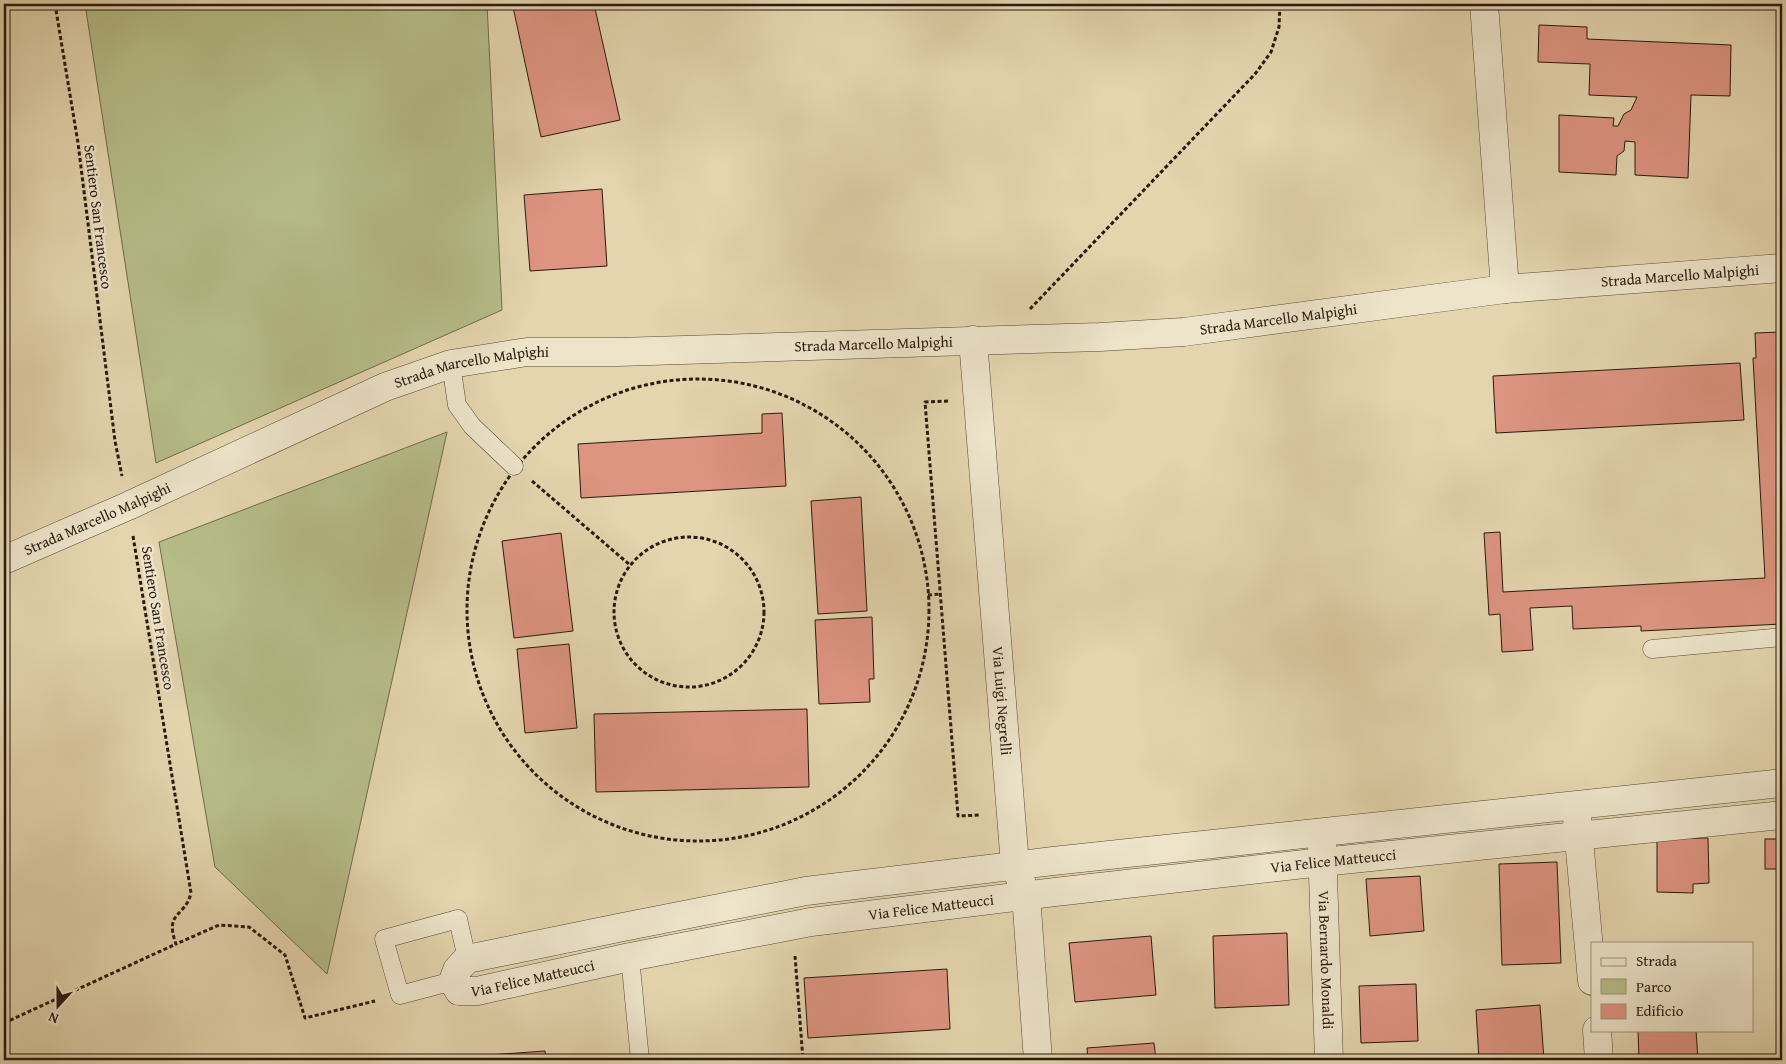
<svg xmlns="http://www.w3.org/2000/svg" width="1786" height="1064" font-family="'Gentium Book Plus',serif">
  <rect width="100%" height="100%" fill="#e4d5ae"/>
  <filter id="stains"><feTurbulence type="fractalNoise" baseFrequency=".004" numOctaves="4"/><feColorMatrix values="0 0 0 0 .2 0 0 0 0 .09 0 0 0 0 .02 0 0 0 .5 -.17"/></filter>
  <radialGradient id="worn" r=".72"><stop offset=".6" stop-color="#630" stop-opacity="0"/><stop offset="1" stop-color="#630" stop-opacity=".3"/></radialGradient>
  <g fill="#b6bd89" stroke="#706b4c">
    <polygon points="85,4 487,4 502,310 156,463"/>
    <polygon points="447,432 327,974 215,867 159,542"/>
  </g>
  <g fill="#dd9481" stroke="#29190f">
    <polygon points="526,4 594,4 620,120 541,137 513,7"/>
    <polygon points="1539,25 1587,27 1587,39 1731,45 1730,96 1691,95 1688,178 1635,175 1635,142 1625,141 1624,151 1617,156 1616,175 1559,172 1559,115 1614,118 1613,126 1618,126 1624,114 1631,110 1637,97 1589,95 1590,64 1538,62"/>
    <polygon points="602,189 607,266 530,271 524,195"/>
    <polygon points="1782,332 1782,624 1641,631 1641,626 1573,629 1572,606 1530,608 1533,650 1502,652 1500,614 1489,615 1484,533 1500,532 1503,592 1765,578 1753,358 1756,358 1755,333"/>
    <polygon points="1740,363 1744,420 1496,433 1493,376"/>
    <polygon points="782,413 786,486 581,498 578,444 762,433 762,414"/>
    <polygon points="861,497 867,611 818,614 811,501"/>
    <polygon points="561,533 573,631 514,638 502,541"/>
    <polygon points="872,617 874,679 869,679 870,702 819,704 815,620"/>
    <polygon points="569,644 577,728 525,733 517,649"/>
    <polygon points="807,709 809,787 596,792 594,714"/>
    <polygon points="1708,838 1709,883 1693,884 1693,893 1657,892 1657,839"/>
    <rect x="1765" y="839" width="17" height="30"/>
    <polygon points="1557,862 1561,963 1502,965 1499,864"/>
    <polygon points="1420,876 1424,931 1370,936 1366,879"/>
    <polygon points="1287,933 1289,1005 1215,1008 1213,936"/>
    <polygon points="1151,936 1156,995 1075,1002 1069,943"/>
    <polygon points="947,969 950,1029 808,1038 804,978"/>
    <polygon points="1416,984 1418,1041 1361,1043 1359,986"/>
    <polygon points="1540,1005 1544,1060 1479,1060 1476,1010"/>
    <polygon points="1638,1030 1696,1030 1698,1060 1639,1060"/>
    <polygon points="1154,1043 1156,1060 1088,1060 1087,1048"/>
    <polygon points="545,1051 546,1060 419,1060"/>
  </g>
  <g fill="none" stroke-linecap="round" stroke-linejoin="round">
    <g stroke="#584837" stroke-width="19">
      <g id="lane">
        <polyline points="451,364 457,405 472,426 514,466"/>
        <polyline points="1652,649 1782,637"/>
        <polyline points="630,957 640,1060"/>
        <polyline points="453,981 400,995 384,939 458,919 467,959"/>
      </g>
    </g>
    <g stroke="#584837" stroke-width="29">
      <g id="street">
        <polyline points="1484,4 1505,289"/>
        <path id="s1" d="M973,340L1015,865L1026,895L1038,1060"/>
        <path id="s2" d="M4,560L128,506L385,387L451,364L527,352H618L1100,337L1184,332L1505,289L1782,268"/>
        <path id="s3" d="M1782,783L1053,861L806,891L623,927L467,959L457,970L453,981L459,991H477L630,957L811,922L1055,892L1322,862L1782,815"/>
        <polyline points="1577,818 1592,981"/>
        <path id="s4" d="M1322,844L1329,1060"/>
        <polyline points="1597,1030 1599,1060"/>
      </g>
    </g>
    <g stroke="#29190f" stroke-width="3" stroke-dasharray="4 2.5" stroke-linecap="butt">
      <polyline points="55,4 78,143 115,441 122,476"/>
      <polyline points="1030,309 1255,74 1271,52 1279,27 1280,4"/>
      <circle cx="698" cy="610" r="231"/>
      <polyline points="948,401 925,402 958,816 981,815"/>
      <polyline points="532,481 630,565"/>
      <path d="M133,536L191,893C185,918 164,911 176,944L219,925L249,927L285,955L305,1018L375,1001"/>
      <circle cx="689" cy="612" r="75"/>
      <polyline points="928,595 940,594"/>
      <polyline points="795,956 803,1060"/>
      <polyline points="4,1023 176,944"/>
    </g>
    <use href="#lane" stroke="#ede4ca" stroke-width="18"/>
    <use href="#street" stroke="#ede4ca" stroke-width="28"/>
  </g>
  <g text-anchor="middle" stroke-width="5" stroke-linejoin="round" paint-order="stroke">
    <g font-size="15" fill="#29190f" stroke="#ede4ca">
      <text transform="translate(98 217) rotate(83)" y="5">Sentiero San Francesco</text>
      <text dy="5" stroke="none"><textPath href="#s2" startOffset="1722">Strada Marcello Malpighi</textPath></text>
      <text dy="5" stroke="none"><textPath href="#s2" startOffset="1318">Strada Marcello Malpighi</textPath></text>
      <text dy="5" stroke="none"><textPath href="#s2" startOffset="912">Strada Marcello Malpighi</textPath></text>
      <text dy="5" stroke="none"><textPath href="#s2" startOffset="508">Strada Marcello Malpighi</textPath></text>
      <text dy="5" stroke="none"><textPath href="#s2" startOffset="102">Strada Marcello Malpighi</textPath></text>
      <text transform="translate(158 618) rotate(81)" y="5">Sentiero San Francesco</text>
      <text dy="5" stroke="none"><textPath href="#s1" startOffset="362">Via Luigi Negrelli</textPath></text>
      <text dy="5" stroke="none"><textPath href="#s3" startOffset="2251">Via Felice Matteucci</textPath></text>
      <text dy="5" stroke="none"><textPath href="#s3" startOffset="1846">Via Felice Matteucci</textPath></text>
      <text dy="5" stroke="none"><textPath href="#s4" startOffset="116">Via Bernardo Monaldi</textPath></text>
      <text dy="5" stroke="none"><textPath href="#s3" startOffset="1441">Via Felice Matteucci</textPath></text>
    </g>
  </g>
  <rect width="1786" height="1064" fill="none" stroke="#e4d5ae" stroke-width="20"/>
  <rect x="5" y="5" width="1776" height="1054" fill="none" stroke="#29190f" stroke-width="2.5"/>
  <rect x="10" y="10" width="1766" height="1044" fill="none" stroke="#29190f"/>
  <rect x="1591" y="942" width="162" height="90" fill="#ede4ca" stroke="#9f937f"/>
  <rect x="1601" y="958" width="25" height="8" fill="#ede4ca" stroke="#9f937f"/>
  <text x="1636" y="966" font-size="15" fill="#29190f">Strada</text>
  <rect x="1601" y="979" width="25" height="15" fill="#b6bd89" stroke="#9f937f"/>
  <text x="1636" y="992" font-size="15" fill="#29190f">Parco</text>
  <rect x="1601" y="1004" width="25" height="15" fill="#dd9481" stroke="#9f937f"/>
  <text x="1636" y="1016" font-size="15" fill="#29190f">Edificio</text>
  <g transform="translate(58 1006) rotate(201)" stroke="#ede4ca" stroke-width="4" paint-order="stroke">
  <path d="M0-4L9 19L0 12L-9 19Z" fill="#29190f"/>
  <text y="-8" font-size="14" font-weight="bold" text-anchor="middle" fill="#29190f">N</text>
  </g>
  <rect width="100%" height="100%" filter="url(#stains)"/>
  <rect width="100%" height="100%" fill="url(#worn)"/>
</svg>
